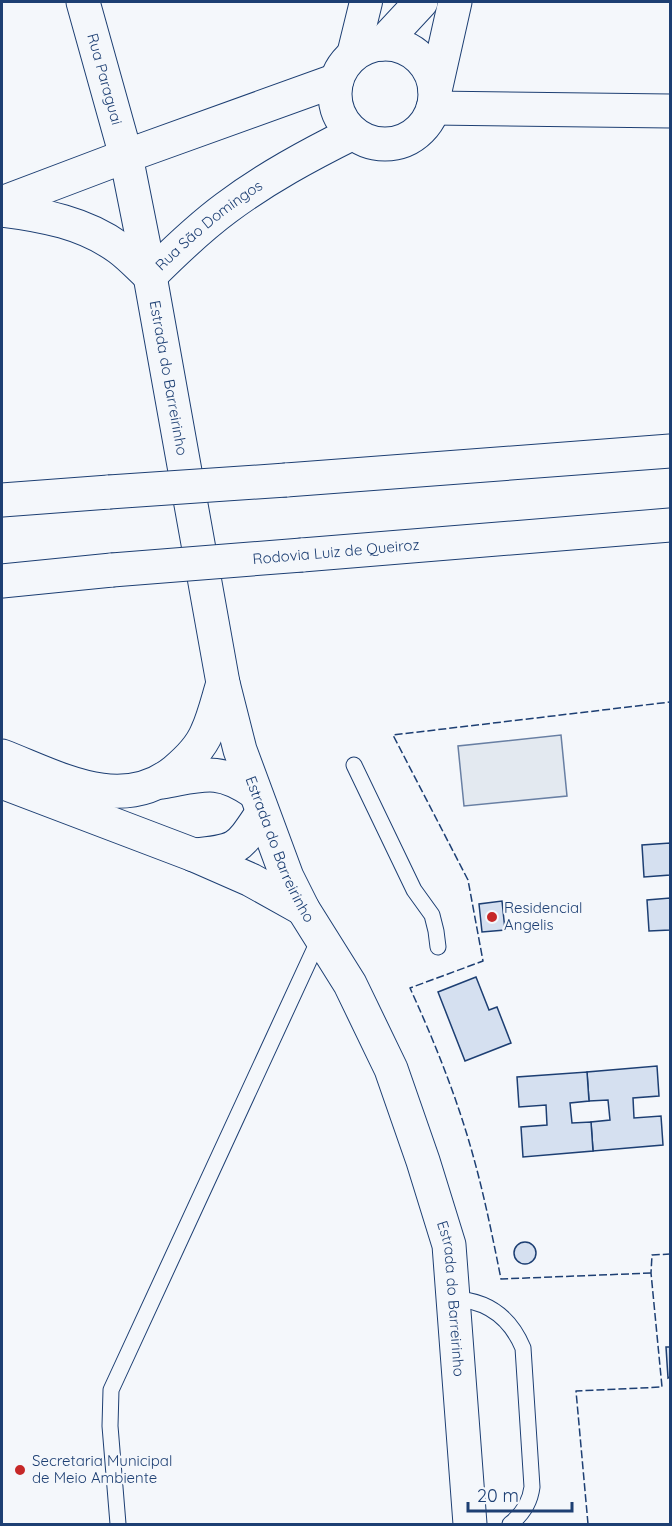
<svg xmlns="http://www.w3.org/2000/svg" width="672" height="1526" font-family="Quicksand,sans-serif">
  <rect width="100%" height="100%" fill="#f4f7fb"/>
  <polygon fill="#e3e9f0" stroke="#687fa3" stroke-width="1.5" points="561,735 567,796 464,806 458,746"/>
  <g fill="#d5e0f0" stroke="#1d3f73" stroke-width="1.5">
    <polygon points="670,843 670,875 644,877 642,845"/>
    <polygon points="670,898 670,930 649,931 647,900"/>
    <polygon points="502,901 505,930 482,932 479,904"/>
    <polygon points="476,977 489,1010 497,1007 511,1043 465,1061 438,992"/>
    <polygon points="657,1066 659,1096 633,1098 634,1118 661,1116 663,1145 593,1151 591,1122 610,1120 608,1100 589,1101 587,1072"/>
    <polygon points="587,1072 589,1101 570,1103 572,1123 591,1122 593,1151 523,1157 521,1127 547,1125 546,1105 519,1107 517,1077"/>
    <circle cx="525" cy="1253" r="11"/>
    <polygon points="666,1347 670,1347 670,1377 668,1378"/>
  </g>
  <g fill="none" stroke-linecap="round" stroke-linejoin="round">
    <g stroke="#1d3f73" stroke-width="17">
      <g id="service">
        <polyline points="354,765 414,890 432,915 436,931 438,947"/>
        <path d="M453,1299C487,1300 510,1317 523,1348L532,1487C530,1503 523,1514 510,1524"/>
        <polyline points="118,1524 110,1426 111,1390 320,937"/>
      </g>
    </g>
    <g stroke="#1d3f73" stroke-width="34">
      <polyline id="minor" points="353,55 366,2"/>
    </g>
    <g stroke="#1d3f73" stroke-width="35">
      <g id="tertiary">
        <path id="s1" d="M83,2L126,156"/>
        <polyline points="382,44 421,2"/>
        <polyline points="435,91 455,2"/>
      </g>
    </g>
    <g stroke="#1d3f73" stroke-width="35">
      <g id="secondary">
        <circle cx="385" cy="94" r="50"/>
        <polyline points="433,108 670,111"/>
        <path id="s2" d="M126,156L150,276L223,683L240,750L287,877L303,909L350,984L391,1069L423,1161L449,1245L470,1524"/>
        <polyline points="2,203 126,156 337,80"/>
        <path d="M2,210C43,215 85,223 119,248C130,256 140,267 150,276"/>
        <path id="s3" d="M150,276C174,252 199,228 226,208C266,178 309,155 353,133"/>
      </g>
    </g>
    <g stroke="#1d3f73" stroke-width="35">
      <g id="motorway">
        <polyline points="286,480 670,451"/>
        <polyline points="2,500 109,492"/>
        <polyline points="302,555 670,525"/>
        <polyline points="2,581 112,570"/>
        <path d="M2,756C57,777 121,815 175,771C187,761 201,747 207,732C214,717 218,699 223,683"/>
        <polyline points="2,782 194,855 251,880 303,909"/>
        <path d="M162,782C203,775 218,767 254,792"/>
        <path d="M194,855C238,851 238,849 262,813"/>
      </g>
    </g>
    <use href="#service" stroke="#f4f7fb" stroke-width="15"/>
    <use href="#minor" stroke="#f4f7fb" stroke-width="32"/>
    <use href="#tertiary" stroke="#f4f7fb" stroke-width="33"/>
    <use href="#secondary" stroke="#f4f7fb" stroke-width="33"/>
    <use href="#motorway" stroke="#f4f7fb" stroke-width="33"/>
    <g stroke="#1d3f73" stroke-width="35" stroke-linecap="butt">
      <g id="motorway-bridge">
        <polyline points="109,492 286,480"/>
        <polyline points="112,570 302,555"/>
      </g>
    </g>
    <use href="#motorway-bridge" stroke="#f4f7fb" stroke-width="33"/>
    <g stroke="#1d3f73" stroke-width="1.5" stroke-dasharray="8 3" stroke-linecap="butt">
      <path d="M651,1273L501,1279C493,1239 485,1199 474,1159C458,1100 435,1043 410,988L483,961L468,880L393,735L670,702"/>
      <polyline points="588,1524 576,1391 662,1387 651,1273 652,1255 670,1254"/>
    </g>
  </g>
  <g fill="#c62828" stroke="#f4f7fb" stroke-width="2">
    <circle cx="492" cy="917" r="6"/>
    <circle cx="20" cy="1470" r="6"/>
  </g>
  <g text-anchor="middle" stroke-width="4.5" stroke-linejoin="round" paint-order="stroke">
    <g font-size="15" fill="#1d3f73" stroke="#f4f7fb">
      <text dy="5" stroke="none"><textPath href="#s1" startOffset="80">Rua Paraguai</textPath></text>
      <text dy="5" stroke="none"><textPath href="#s3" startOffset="78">Rua São Domingos</textPath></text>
      <text dy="5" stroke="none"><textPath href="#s2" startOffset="226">Estrada do Barreirinho</textPath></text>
      <text transform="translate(336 552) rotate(-5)" y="5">Rodovia Luiz de Queiroz</text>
      <text dy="5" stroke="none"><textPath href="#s2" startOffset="712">Estrada do Barreirinho</textPath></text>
      <text dy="5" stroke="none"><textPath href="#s2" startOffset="1198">Estrada do Barreirinho</textPath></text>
    </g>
    <g font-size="15" fill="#1d3f73" stroke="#f4f7fb" text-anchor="start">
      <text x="504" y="913">Residencial<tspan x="504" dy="17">Angelis</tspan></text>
      <text x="32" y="1466">Secretaria Municipal<tspan x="32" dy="17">de Meio Ambiente</tspan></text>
    </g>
  </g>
  <rect width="672" height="1526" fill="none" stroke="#1d3f73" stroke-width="6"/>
  <path d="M468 1502v9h104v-9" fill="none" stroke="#1d3f73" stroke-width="3"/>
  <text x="477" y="1502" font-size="18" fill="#1d3f73" stroke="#f4f7fb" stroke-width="4.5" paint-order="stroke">20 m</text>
</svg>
